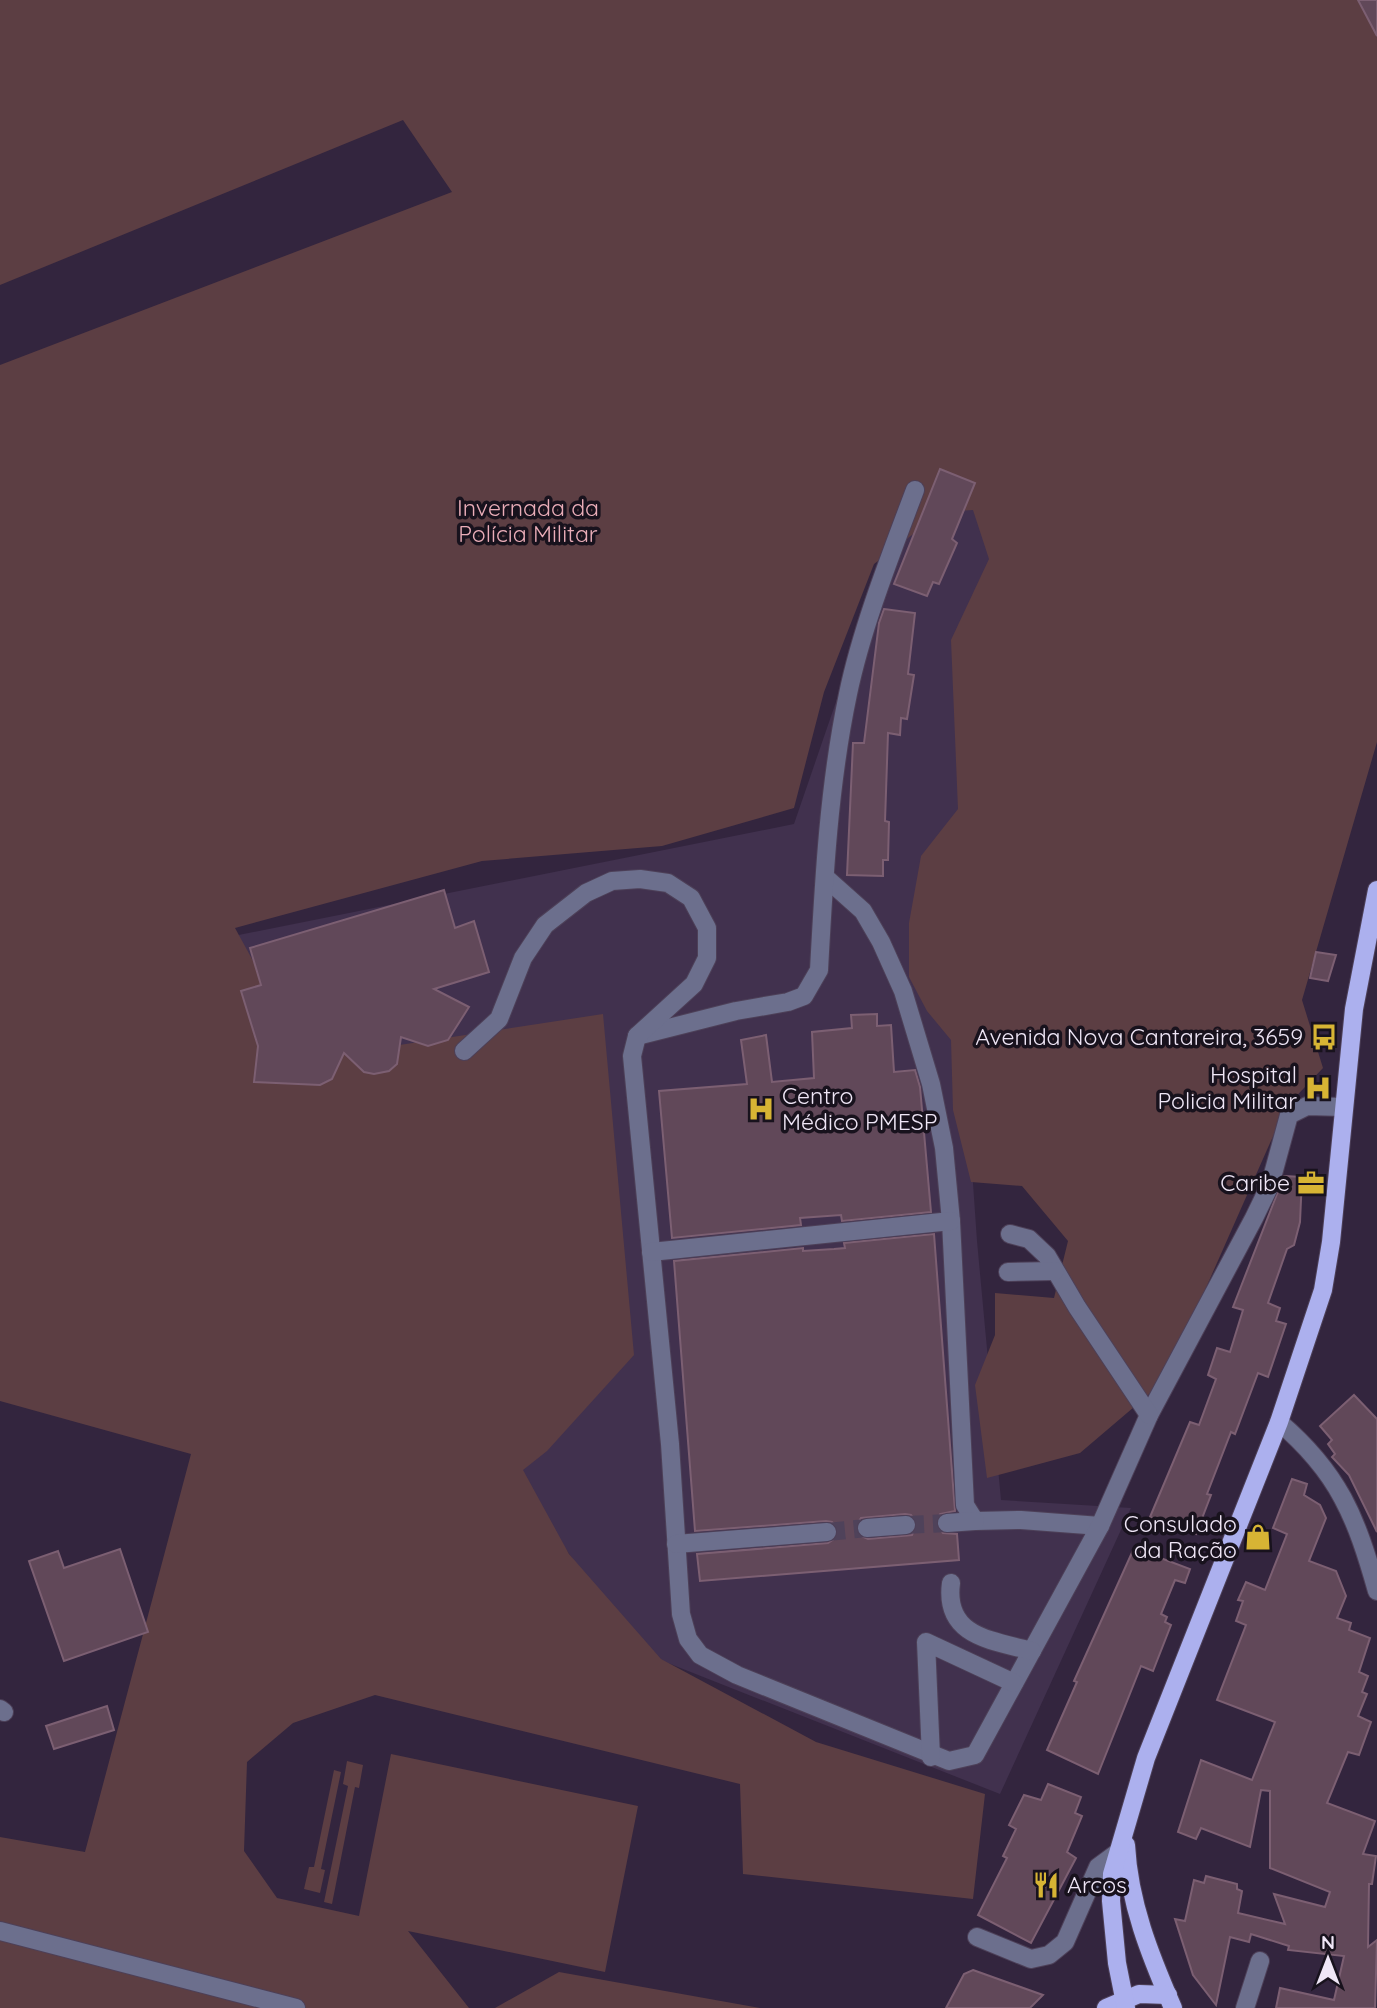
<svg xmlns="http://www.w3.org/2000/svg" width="1377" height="2008" font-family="Quicksand,sans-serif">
  <rect width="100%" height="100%" fill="#33253e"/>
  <polygon fill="#41314e" points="925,443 1095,499 959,981 977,1241 1001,1500 1131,1508 1000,1794 635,1650 478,1421 259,1129 179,947 794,824"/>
  <g fill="#5c3e43">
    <polygon points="0,0 1377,0 1377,742 1302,1000 1323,1068 1286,1107 1197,1308 1154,1390 1080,1453 987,1478 975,1385 995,1335 995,1293 1054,1298 1068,1241 1022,1186 971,1182 953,1110 951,1040 927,1011 909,977 909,923 921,856 958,809 951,640 989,559 973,510 942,512 874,564 824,692 794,808 662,846 482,861 235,928 307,1059 603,1014 634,1355 547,1451 523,1470 569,1554 661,1659 816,1742 985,1794 973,1899 743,1874 740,1784 375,1695 293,1723 247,1762 244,1851 277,1898 359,1916 391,1754 638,1806 605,1972 408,1931 469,2008 0,2008 0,1837 85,1852 191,1454 0,1401 0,365 452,192 403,120 0,285"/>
    <polygon points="347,1761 363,1765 359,1788 355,1787 332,1904 324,1902 348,1786 343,1784"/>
    <polygon points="334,1770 341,1772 321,1869 325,1870 320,1893 304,1889 309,1867 314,1867"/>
    <polygon points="559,1972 760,2008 495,2008"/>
  </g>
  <g fill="#614859" stroke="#7c5f72" stroke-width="2" fill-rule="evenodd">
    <polygon points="1358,0 1377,0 1377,36"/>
    <polygon points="940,469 975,483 952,539 957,543 939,584 933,582 927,596 894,584"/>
    <polygon points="884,609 915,613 908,674 914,675 907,719 901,718 900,735 888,733 885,821 889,822 888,860 883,860 883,876 847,875 853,743 864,743 879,623"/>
    <polygon points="444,890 455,928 474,921 489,972 434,989 469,1007 448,1040 428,1046 401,1037 397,1064 389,1071 374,1074 364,1072 344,1053 332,1079 320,1085 254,1082 258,1046 241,991 261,985 250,948"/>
    <polygon points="1316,952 1336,955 1328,981 1310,978"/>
    <polygon points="877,1014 877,1026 891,1025 894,1072 915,1070 920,1087 931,1212 842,1221 841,1215 800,1218 801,1225 672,1238 659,1091 747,1084 741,1040 766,1035 772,1082 814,1078 812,1032 852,1028 851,1015"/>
    <polygon points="1284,1176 1302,1177 1300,1222 1294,1245 1287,1249 1268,1303 1280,1308 1276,1321 1286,1324 1268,1377 1258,1373 1235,1434 1231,1432 1207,1494 1211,1495 1196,1534 1150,1517 1190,1422 1199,1425 1216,1379 1208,1375 1217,1348 1230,1352 1243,1310 1233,1307"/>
    <path d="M934,1234L955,1511L940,1514L936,1524L943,1533L957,1534L959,1560L700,1581L697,1554L828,1543L837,1537L838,1530L832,1522L826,1521L695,1531L674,1261L803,1248V1251L834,1249L845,1248L844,1243ZM905,1514L911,1515L917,1523L912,1535L868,1539L857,1534V1524L861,1518Z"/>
    <polygon points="1354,1395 1377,1419 1377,1532 1349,1475 1332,1457 1335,1454 1328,1444 1332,1440 1320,1426"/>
    <polygon points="1292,1479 1307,1484 1304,1495 1320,1505 1326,1518 1309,1561 1336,1571 1346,1596 1337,1618 1351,1623 1349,1630 1370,1638 1359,1672 1368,1676 1362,1692 1367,1694 1358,1716 1371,1722 1359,1755 1348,1752 1327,1803 1375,1821 1363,1854 1376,1856 1372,1884 1369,1884 1368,1947 1377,1940 1375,2008 1276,2008 1280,1988 1334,2000 1344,1956 1288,1950 1289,1946 1251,1934 1249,1942 1230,1937 1216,2005 1193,1975 1175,1919 1185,1921 1194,1880 1204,1883 1206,1876 1237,1884 1237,1889 1242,1891 1238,1913 1285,1924 1274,1894 1325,1907 1330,1892 1270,1868 1270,1791 1261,1790 1250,1847 1201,1828 1196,1839 1178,1832 1201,1760 1252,1780 1275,1722 1217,1700 1246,1625 1236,1621 1243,1601 1238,1600 1246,1582 1265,1590 1287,1534 1273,1528"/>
    <polygon points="1134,1548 1190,1569 1185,1583 1175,1580 1161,1614 1167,1617 1165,1622 1171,1625 1153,1671 1141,1666 1098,1774 1047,1750 1077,1682 1074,1681"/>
    <polygon points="120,1549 148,1632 64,1661 29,1561 58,1551 64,1568"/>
    <polygon points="107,1706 114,1730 54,1749 46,1726"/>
    <polygon points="1048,1784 1081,1797 1075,1813 1082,1816 1067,1852 1076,1858 1031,1943 978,1915 1007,1858 1003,1856 1016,1829 1009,1825 1024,1795 1041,1800"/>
    <polygon points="973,1970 1043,1995 1030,2008 946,2008 964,1974"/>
  </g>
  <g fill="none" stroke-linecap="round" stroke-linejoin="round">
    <g stroke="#4f425a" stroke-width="18" stroke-dasharray="18 9" stroke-linecap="butt">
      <polyline points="906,1525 947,1523"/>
      <polyline points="827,1532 867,1528"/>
    </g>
    <g stroke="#4d4058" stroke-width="20">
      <g id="minor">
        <polyline points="826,878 863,911 881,942 903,991 931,1084 944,1148 951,1221 965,1505 975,1521 1021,1520 1100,1526"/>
        <path d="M637,1036L736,1011L788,1002L804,996L819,970C824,877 829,784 848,694C862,627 891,554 915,490"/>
        <polyline points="464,1051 499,1019 523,958 545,925 586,893 612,881 640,879 668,883 691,898 707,928 707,958 694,984 637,1036 632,1056 670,1444 681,1614 688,1639 700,1655 737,1675 949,1761 975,1755 1100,1526 1149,1415 1254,1218 1270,1185 1289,1115 1307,1106 1343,1107"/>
        <polyline points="1010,1234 1029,1239 1047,1256 1077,1307 1149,1415"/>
        <polyline points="651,1252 951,1221"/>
        <polyline points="1008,1272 1055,1271"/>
        <path d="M1279,1422C1339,1473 1356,1517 1377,1591"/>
        <polyline points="947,1523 975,1521"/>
        <polyline points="867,1528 906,1525"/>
        <polyline points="676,1544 827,1532"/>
        <path d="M951,1583C944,1636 990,1640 1032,1651"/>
        <polyline points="0,1709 4,1712"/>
        <polyline points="931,1757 926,1642 1014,1683"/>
        <polyline points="0,1931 296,2008"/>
        <polyline points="977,1937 1031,1959 1049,1955 1065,1942 1098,1867 1117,1853"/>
        <polyline points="1245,2008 1260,1961"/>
      </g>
    </g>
    <g stroke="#4d4058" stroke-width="20">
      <g id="major">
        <path d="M1126,1845C1129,1903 1150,1955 1173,2008"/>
        <polyline points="1106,2008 1139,1994 1168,1995"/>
        <polyline points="1126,2008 1117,1963 1111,1901 1112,1874 1146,1758 1279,1422 1323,1290 1331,1242 1354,1009 1377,890"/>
      </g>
    </g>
    <use href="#minor" stroke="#6c6f8d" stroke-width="18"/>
    <use href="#major" stroke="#acb0ee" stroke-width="18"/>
  </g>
  <defs>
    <g id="bus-bare" transform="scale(2.1)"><path d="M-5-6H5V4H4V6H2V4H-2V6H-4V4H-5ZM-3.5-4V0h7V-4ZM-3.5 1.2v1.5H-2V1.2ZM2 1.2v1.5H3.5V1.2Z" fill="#d7b434" stroke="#18121d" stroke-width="2.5" paint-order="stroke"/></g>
    <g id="hospital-bare" transform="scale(2.1)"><path d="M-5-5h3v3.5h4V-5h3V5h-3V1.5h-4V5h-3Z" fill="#d7b434" stroke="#18121d" stroke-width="2.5" paint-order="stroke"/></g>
    <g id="office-bare" transform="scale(2.1)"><path d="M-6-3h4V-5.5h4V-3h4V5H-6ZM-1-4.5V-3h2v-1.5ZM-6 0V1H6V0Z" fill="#d7b434" stroke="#18121d" stroke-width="2.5" paint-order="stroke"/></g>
    <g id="shop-bare" transform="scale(2.1)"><path d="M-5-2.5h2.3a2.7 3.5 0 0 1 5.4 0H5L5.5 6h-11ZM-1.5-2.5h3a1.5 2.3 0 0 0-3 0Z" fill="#d7b434" stroke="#18121d" stroke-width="2.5" paint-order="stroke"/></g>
    <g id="restaurant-bare" transform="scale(2.1)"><path d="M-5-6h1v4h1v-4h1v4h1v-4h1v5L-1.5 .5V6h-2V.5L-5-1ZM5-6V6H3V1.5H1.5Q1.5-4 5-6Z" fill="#d7b434" stroke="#18121d" stroke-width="2.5" paint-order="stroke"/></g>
  </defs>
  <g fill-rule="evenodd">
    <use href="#bus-bare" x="1324" y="1037"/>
    <use href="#hospital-bare" x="1318" y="1088"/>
    <use href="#hospital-bare" x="761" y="1109"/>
    <use href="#office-bare" x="1311" y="1183"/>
    <use href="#shop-bare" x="1258" y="1537"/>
    <use href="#restaurant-bare" x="1046" y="1885"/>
  </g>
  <g text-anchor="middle" stroke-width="7" stroke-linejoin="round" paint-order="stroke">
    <g font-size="23" fill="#eaadb8" stroke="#18121d">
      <text x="528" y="516">Invernada da<tspan x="528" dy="26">Polícia Militar</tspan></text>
    </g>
    <g font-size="23" fill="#efe6f6" stroke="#18121d" text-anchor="end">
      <text x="1303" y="1045">Avenida Nova Cantareira, 3659</text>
      <text x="1297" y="1083">Hospital<tspan x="1297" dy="26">Policia Militar</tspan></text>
      <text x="782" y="1104" text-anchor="start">Centro<tspan x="782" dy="26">Médico PMESP</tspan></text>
      <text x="1290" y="1191">Caribe</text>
      <text x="1237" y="1532">Consulado<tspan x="1237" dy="26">da Ração</tspan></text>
      <text x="1067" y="1893" text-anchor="start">Arcos</text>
    </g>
  </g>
  <g transform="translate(1328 1959)" stroke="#18121d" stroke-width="5" paint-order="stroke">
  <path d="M0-5L12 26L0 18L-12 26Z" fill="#efe6f6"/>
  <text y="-10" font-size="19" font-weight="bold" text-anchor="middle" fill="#efe6f6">N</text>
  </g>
</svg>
